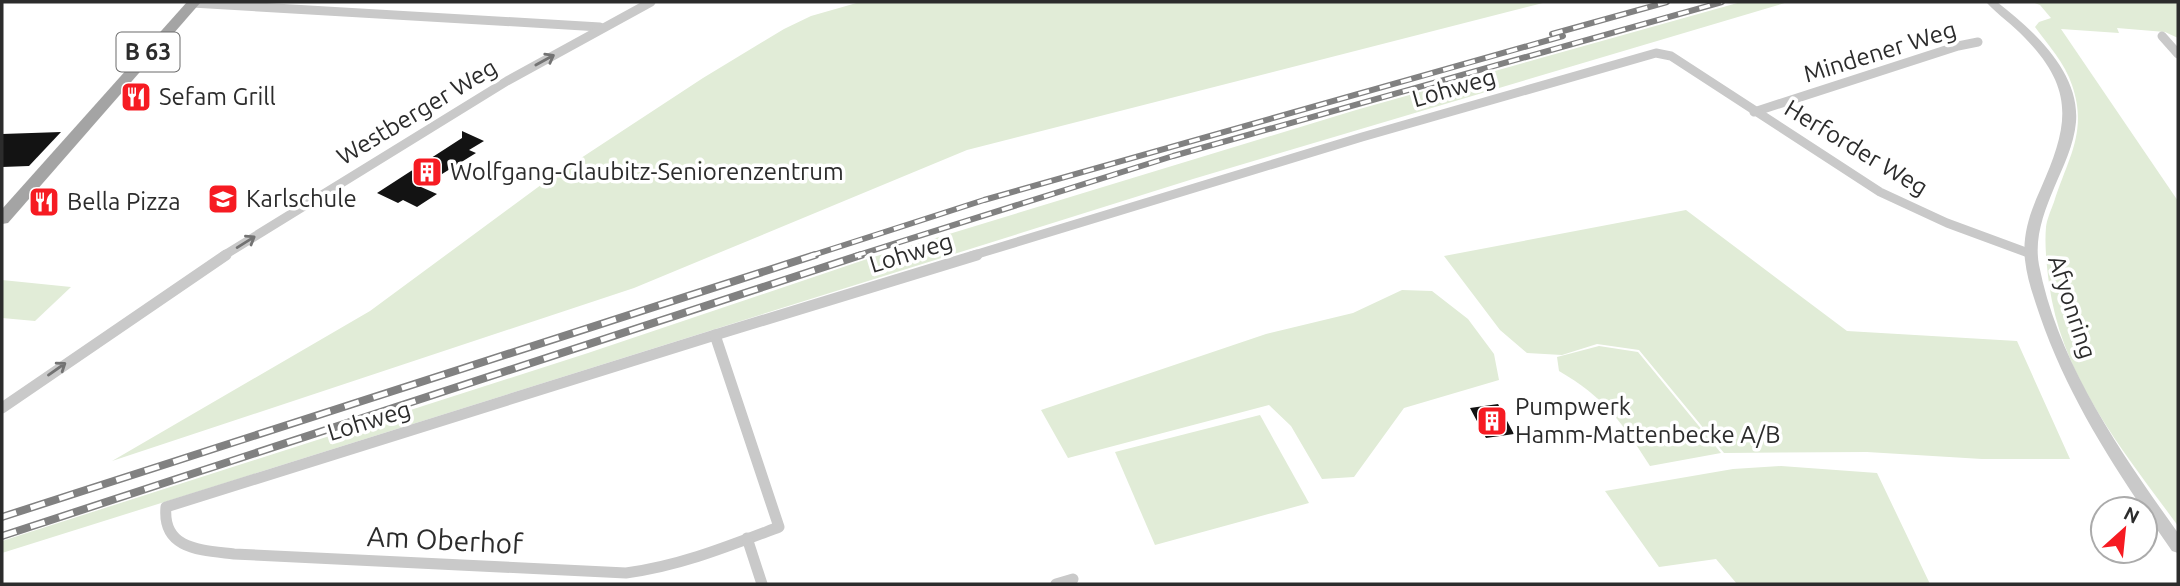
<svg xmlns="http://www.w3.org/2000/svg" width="2180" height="586" font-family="Ubuntu,sans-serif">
  <rect width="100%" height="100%" fill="#fff"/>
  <g fill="#e1ecd7">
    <polygon points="860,2 1547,2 967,150 634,288 112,461 370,311 549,179 703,78 784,29 811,16"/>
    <polygon points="1741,2 1788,2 1193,179 2,553 2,541 588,353 867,259 1356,110"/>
    <path d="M2032,2H2178V38L2165,32L2117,28L2119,33L2061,29L2178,201V526C2128,457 2069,387 2052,301C2048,279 2044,249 2046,227C2047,219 2051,210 2054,202C2068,158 2088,132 2072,85C2065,63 2048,45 2035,27L2039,22L2051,18L2040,5Z"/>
    <polygon points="1686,210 1847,331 2017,341 2070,459 1982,459 1867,452 1724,453 1639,350 1597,344 1562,355 1527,353 1500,330 1444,256"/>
    <polygon points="2,280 71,287 35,321 2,318"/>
    <polygon points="1402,290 1432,291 1468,319 1494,354 1499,380 1404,408 1354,477 1322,479 1291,426 1269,405 1068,458 1041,410 1266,334 1353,313"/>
    <path d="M1599,346L1638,352L1721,453L1650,466C1623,423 1604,397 1559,371L1557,357Z"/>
    <polygon points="1260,415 1309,503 1155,545 1115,452"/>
    <polygon points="1781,466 1877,473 1930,584 1737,584 1716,559 1659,567 1605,491 1733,469"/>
  </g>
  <g fill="#131313">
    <polygon points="462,131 484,141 469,150 476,153 421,187 437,194 417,207 403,200 398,203 377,193 462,138"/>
    <polygon points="61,132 29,166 2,167 2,134"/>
    <polygon points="1498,404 1514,434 1486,438 1470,408"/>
  </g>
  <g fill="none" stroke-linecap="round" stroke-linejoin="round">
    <g stroke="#c9c9c9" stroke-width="9">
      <polyline points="192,3 600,27"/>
      <polyline points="2162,36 2178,54"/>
      <polyline points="1754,112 1958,46 1978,42"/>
      <polyline points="223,256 507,81 651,2"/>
      <polyline points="971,256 1362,137 1656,53 1671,56 1880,192 1947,223 2031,254"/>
    </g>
    <g stroke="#c9c9c9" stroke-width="11">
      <path d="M715,335L779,527C729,546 680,566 626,573L234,554C201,550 162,550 166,507Z"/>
      <polyline points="715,335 977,255"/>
      <polyline points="2,408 226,255"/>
      <polyline points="747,538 762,584"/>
      <polyline points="1056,584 1073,579"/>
    </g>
    <path fill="#c9c9c9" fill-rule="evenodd" d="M1986,2H1997C2033,30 2080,72 2076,122C2074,145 2063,167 2054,188C2044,212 2034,238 2039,265C2058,363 2121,453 2178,533V553L2172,551C2121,478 2070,403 2040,316C2034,298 2027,279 2025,260C2022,234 2031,210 2041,188C2068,127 2076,90 2025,38C2013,25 1998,15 1986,2Z"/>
    <polygon fill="#a4a4a4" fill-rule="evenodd" points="187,2 201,2 8,223 2,224 2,209"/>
    <g stroke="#818181" stroke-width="6">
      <g id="rail-far1">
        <polyline points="1552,34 1667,2"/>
        <polyline points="810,256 984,200 1563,36"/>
        <polyline points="855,256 1173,156 1722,2"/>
      </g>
    </g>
    <g stroke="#818181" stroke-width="8">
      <g id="rail">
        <polyline points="2,517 815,255"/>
        <polyline points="2,536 861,255"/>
      </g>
    </g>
    <use href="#rail-far1" stroke="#fff" stroke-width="3.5" stroke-dasharray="11" stroke-linecap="butt"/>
    <use href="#rail" stroke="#fff" stroke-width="5" stroke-dasharray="15" stroke-linecap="butt"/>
  </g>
  <defs><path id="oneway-shaft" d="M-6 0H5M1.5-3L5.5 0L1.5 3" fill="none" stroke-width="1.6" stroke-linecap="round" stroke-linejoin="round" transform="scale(1.75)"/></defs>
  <g stroke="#737373">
    <use href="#oneway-shaft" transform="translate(545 60) rotate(-29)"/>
    <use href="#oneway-shaft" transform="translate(246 242) rotate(-32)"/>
    <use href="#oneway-shaft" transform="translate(57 369) rotate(-35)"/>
  </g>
  <defs>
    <g id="restaurant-square" transform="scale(1.575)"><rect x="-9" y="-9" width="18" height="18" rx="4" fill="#f61b22" stroke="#fff"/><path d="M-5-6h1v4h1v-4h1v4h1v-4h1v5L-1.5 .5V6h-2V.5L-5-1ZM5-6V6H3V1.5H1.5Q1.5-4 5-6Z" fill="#fff"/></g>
    <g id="building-square" transform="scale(1.575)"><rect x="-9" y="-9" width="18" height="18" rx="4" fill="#f61b22" stroke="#fff"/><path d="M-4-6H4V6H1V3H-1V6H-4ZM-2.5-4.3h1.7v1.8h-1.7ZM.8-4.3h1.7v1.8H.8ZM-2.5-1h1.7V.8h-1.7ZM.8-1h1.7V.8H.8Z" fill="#fff"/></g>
    <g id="school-square" transform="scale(1.575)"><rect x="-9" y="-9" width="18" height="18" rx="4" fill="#f61b22" stroke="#fff"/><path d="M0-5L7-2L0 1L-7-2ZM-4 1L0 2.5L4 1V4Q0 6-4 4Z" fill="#fff"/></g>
  </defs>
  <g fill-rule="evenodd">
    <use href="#restaurant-square" x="136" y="97"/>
    <use href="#building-square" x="427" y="172"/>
    <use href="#school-square" x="223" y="199"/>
    <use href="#restaurant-square" x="44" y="202"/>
    <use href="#building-square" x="1492" y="421"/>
  </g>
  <g text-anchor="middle" stroke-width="7" stroke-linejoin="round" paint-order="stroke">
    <rect fill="#fff" stroke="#6b6b6b" stroke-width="2" x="116.5" y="32.5" width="63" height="39" rx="5"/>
    <g font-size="23" font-weight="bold" fill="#2c2c2c">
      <text x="148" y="60">B 63</text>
    </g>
    <g font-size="24" fill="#2c2c2c" stroke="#fff">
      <text transform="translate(1880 52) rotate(-17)" y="8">Mindener Weg</text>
      <text transform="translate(1454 88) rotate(-16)" y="8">Lohweg</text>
      <text transform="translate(417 112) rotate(-31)" y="8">Westberger Weg</text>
      <text transform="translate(1856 148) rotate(31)" y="8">Herforder Weg</text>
      <text transform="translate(911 253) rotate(-17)" y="8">Lohweg</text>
      <text transform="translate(2072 307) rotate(72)" y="8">Afyonring</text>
      <text transform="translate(369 421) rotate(-17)" y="8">Lohweg</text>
    </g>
    <g font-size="24" fill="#2c2c2c" stroke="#fff" text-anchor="start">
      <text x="159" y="105">Sefam Grill</text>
      <text x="450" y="180">Wolfgang-Glaubitz-Seniorenzentrum</text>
      <text x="246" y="207">Karlschule</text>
      <text x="67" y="210">Bella Pizza</text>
      <text x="1515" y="415">Pumpwerk<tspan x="1515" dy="28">Hamm-Mattenbecke A/B</tspan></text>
    </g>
    <g font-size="28" fill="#2c2c2c" stroke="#fff">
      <text transform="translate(445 540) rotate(3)" y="10">Am Oberhof</text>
    </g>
  </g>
  <rect width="2180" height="586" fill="none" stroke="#2c2c2c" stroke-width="7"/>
  <g transform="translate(2124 530) rotate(27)"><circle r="33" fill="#ffffff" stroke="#ababab" stroke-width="2"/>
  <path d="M0-5L12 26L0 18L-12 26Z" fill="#f61b22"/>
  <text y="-10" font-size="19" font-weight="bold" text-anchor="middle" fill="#2c2c2c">N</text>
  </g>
</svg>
